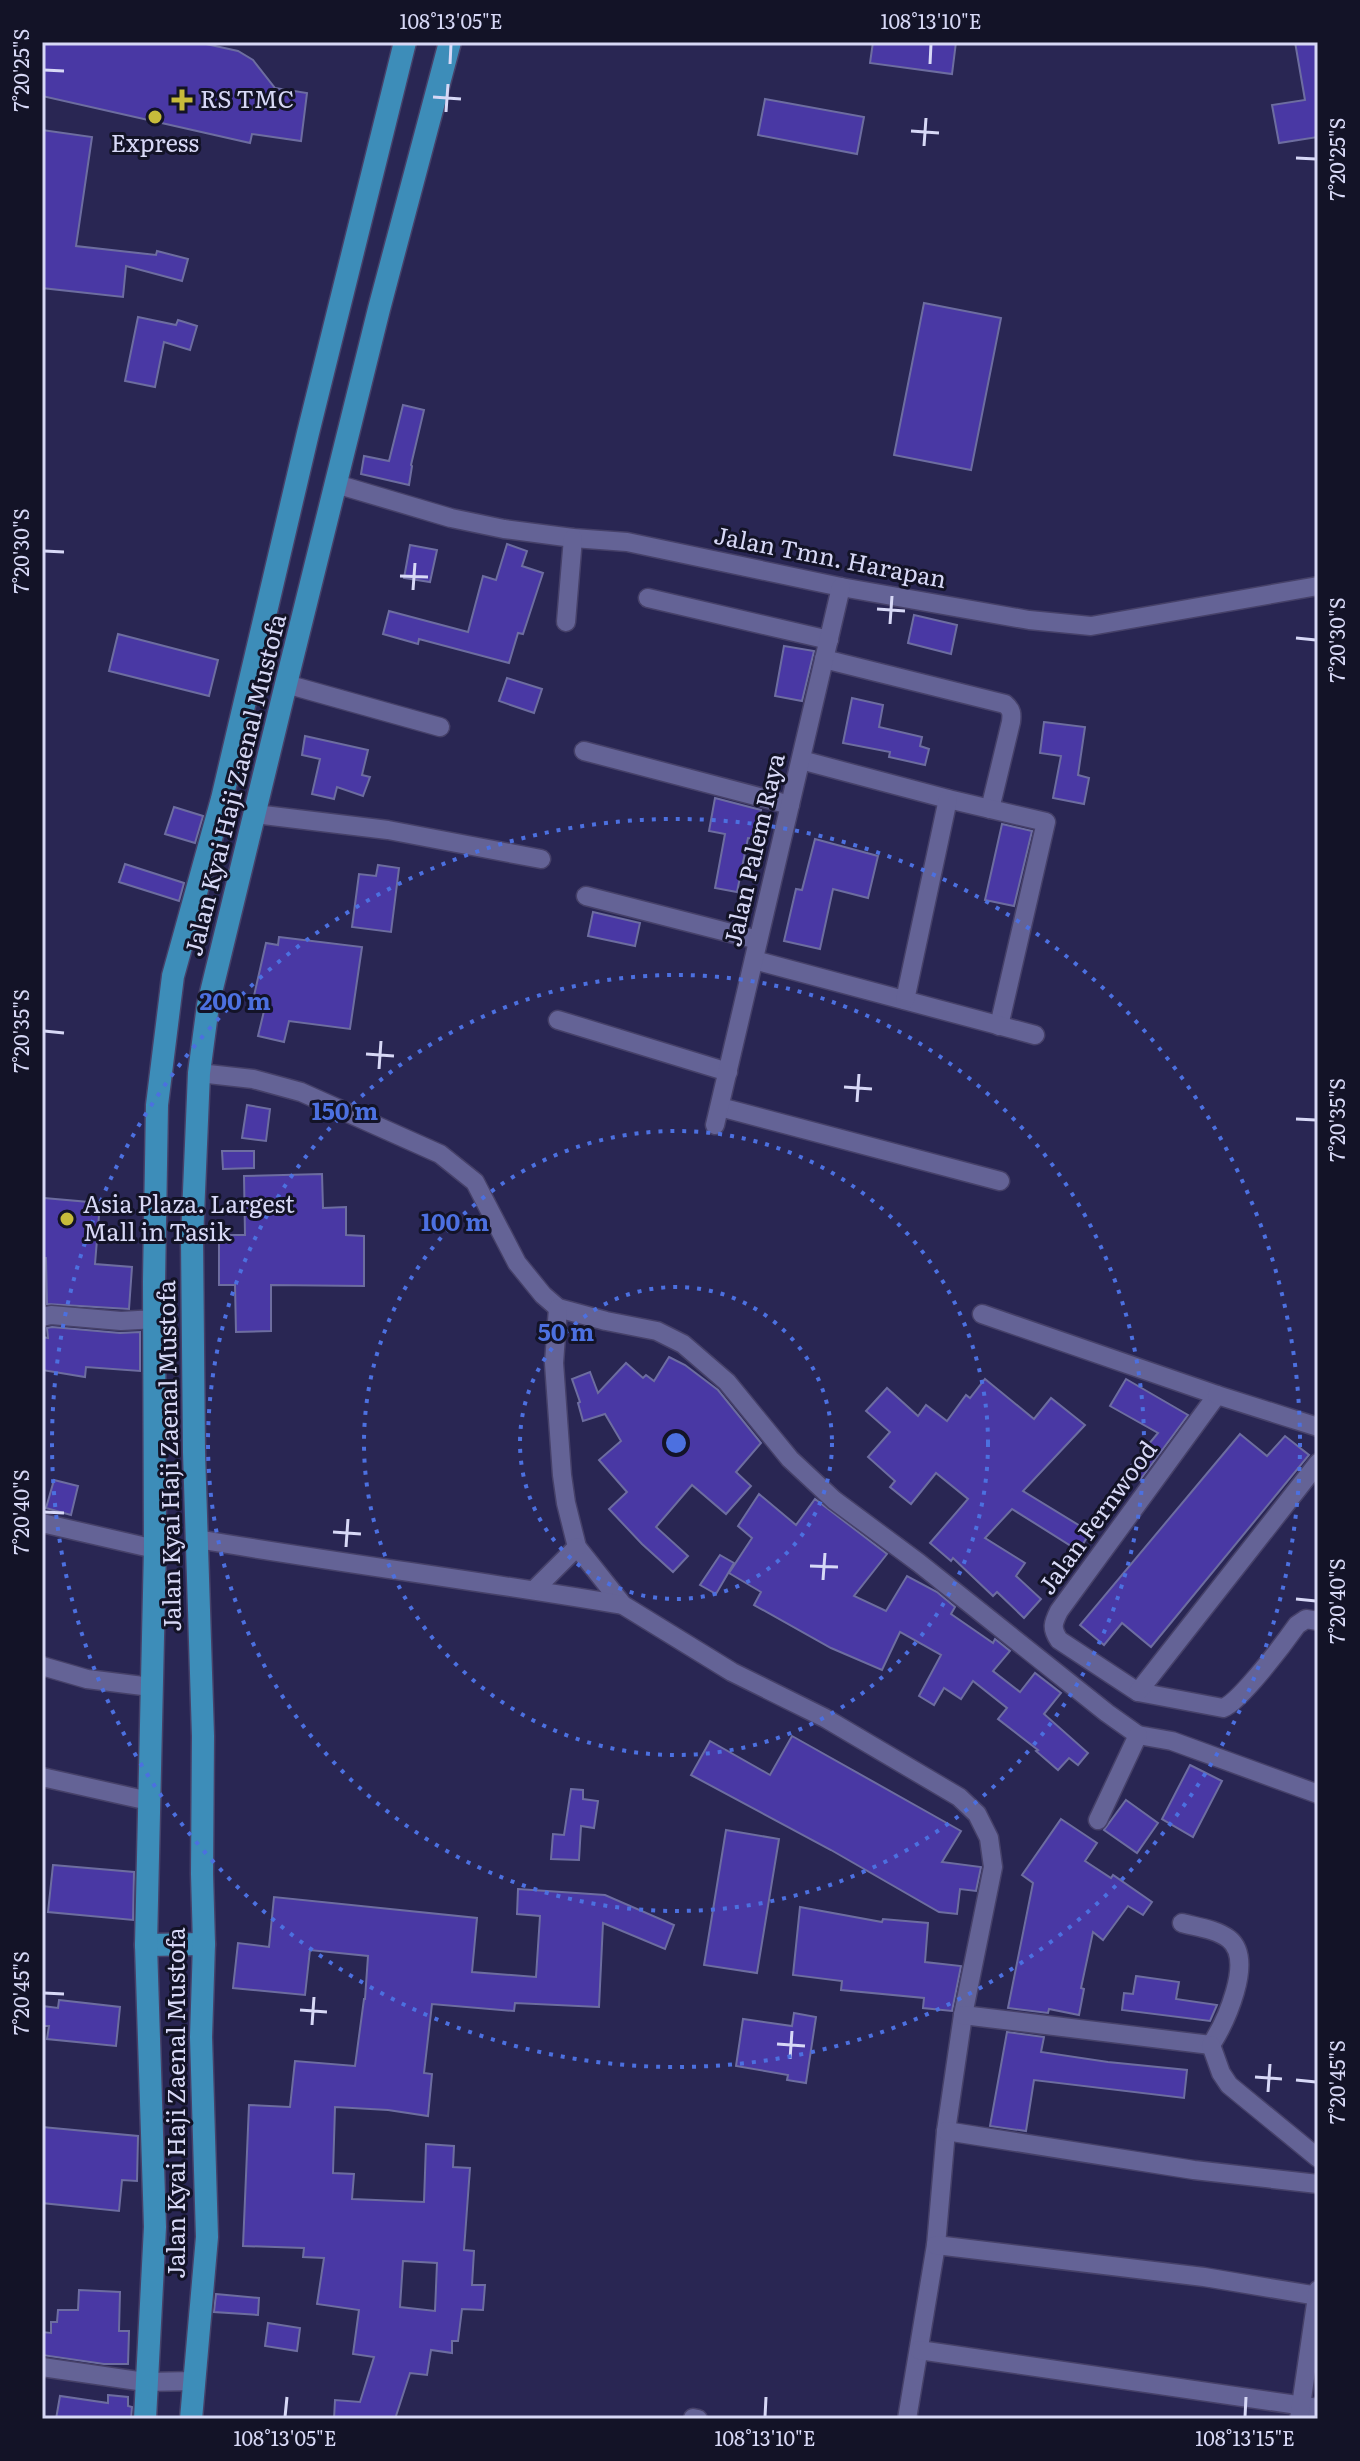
<svg xmlns="http://www.w3.org/2000/svg" width="1360" height="2461" font-family="Literata,serif">
  <rect width="100%" height="100%" fill="#292653"/>
  <g fill="#4938a4" stroke="#6d6da0" stroke-width="2" fill-rule="evenodd">
    <polygon points="42,42 197,42 238,51 253,60 275,88 307,93 301,141 252,134 250,143 42,96"/>
    <polygon points="873,42 956,42 952,74 870,63"/>
    <polygon points="1295,42 1318,42 1318,137 1279,143 1272,105 1305,100"/>
    <polygon points="765,99 864,117 857,154 758,135"/>
    <polygon points="42,130 92,137 76,246 156,255 157,251 188,259 182,281 126,266 123,297 42,288"/>
    <polygon points="924,303 1001,318 971,470 894,455"/>
    <polygon points="138,317 176,325 178,320 197,326 190,350 164,342 155,387 125,381"/>
    <polygon points="403,405 424,410 411,465 412,466 409,485 361,474 364,456 389,461"/>
    <polygon points="507,544 527,551 522,566 543,573 523,634 518,633 509,663 419,639 418,644 383,634 389,611 468,632 483,576 496,580"/>
    <polygon points="410,545 437,550 430,582 404,578"/>
    <polygon points="914,615 957,625 951,654 908,643"/>
    <polygon points="118,634 218,660 209,696 109,671"/>
    <polygon points="784,646 814,651 802,701 775,696"/>
    <polygon points="507,678 542,689 534,713 499,701"/>
    <polygon points="852,698 883,705 879,727 922,737 920,746 929,749 925,765 889,757 890,752 843,743"/>
    <polygon points="1044,722 1085,727 1078,775 1089,778 1084,804 1053,798 1061,756 1040,753"/>
    <polygon points="305,736 368,750 362,775 370,777 363,796 337,787 334,799 312,794 320,759 302,755"/>
    <polygon points="715,798 761,810 756,839 748,838 737,892 715,888 725,834 709,831"/>
    <polygon points="174,807 203,816 195,843 165,834"/>
    <polygon points="1002,824 1032,831 1014,906 985,900"/>
    <polygon points="815,839 878,856 868,898 833,889 820,949 784,941 796,889 802,890"/>
    <polygon points="125,864 184,883 179,901 119,882"/>
    <polygon points="378,865 399,868 391,932 352,927 359,874 376,876"/>
    <polygon points="593,912 640,923 635,946 588,936"/>
    <polygon points="279,937 362,947 350,1029 289,1021 284,1042 258,1036 264,1011 251,1009 266,943 278,945"/>
    <polygon points="247,1105 270,1109 266,1141 242,1138"/>
    <polygon points="222,1151 254,1151 254,1168 223,1169"/>
    <polygon points="322,1174 323,1208 346,1207 346,1235 364,1236 364,1286 271,1285 271,1331 236,1332 235,1285 219,1285 219,1235 245,1235 244,1176"/>
    <polygon points="44,1198 100,1203 95,1264 132,1267 129,1309 47,1304 46,1258 42,1258"/>
    <polygon points="52,1327 120,1333 140,1332 140,1371 86,1367 85,1377 42,1370 42,1337 48,1338 47,1328"/>
    <polygon points="669,1357 685,1365 718,1390 761,1443 736,1472 751,1486 726,1514 692,1485 656,1527 688,1556 673,1572 642,1544 609,1509 627,1492 599,1460 621,1441 605,1414 583,1421 578,1403 580,1402 572,1379 590,1372 598,1393 626,1363 643,1378 646,1375 654,1381"/>
    <polygon points="985,1379 1034,1419 1051,1398 1085,1425 1023,1491 1090,1532 1079,1551 1012,1509 985,1538 1025,1563 1016,1576 1041,1599 1024,1618 997,1592 993,1596 953,1558 951,1561 930,1543 968,1499 936,1473 911,1504 890,1487 895,1481 868,1457 890,1432 866,1411 887,1388 918,1416 926,1405 947,1421 966,1395 970,1398"/>
    <polygon points="1126,1379 1188,1415 1140,1480 1128,1469 1158,1433 1110,1406"/>
    <polygon points="1240,1434 1267,1456 1285,1436 1309,1455 1151,1647 1122,1623 1104,1645 1080,1625"/>
    <polygon points="54,1480 78,1486 71,1515 46,1508"/>
    <polygon points="759,1494 796,1525 815,1499 887,1554 854,1596 886,1611 907,1576 937,1592 955,1607 951,1614 993,1643 995,1639 1010,1651 993,1671 1020,1692 1035,1673 1061,1693 1044,1714 1088,1753 1078,1765 1069,1758 1058,1770 1036,1751 1038,1750 998,1719 1007,1708 973,1681 961,1699 944,1688 934,1705 919,1696 941,1655 900,1632 882,1670 831,1648 754,1605 761,1592 729,1573 752,1538 738,1526"/>
    <polygon points="720,1555 734,1563 716,1594 700,1585"/>
    <polygon points="792,1736 961,1831 942,1862 981,1867 976,1891 960,1889 957,1914 939,1912 831,1850 691,1775 710,1741 770,1775"/>
    <polygon points="1190,1765 1222,1781 1193,1837 1162,1819"/>
    <polygon points="571,1789 583,1790 583,1799 598,1801 594,1828 581,1826 579,1860 551,1859 553,1834 564,1835"/>
    <polygon points="1126,1800 1158,1823 1137,1853 1104,1830"/>
    <polygon points="1061,1819 1097,1843 1085,1861 1111,1878 1113,1875 1152,1902 1143,1915 1128,1906 1103,1940 1093,1932 1081,1988 1084,1989 1079,2015 1049,2009 1048,2013 1008,2008 1033,1883 1022,1875"/>
    <polygon points="726,1830 779,1839 757,1973 704,1965"/>
    <polygon points="53,1865 134,1872 133,1920 48,1912"/>
    <path d="M518,1889L605,1895L674,1925L665,1949L603,1923L599,2007L515,2003L514,2011L432,2004L424,2073L432,2074L428,2116L388,2110L335,2107L333,2173L354,2174L352,2199L424,2202L426,2144L454,2146L453,2167L470,2168L464,2250L474,2251L472,2285H485L483,2310L462,2309L458,2341H452V2353L431,2350L427,2375L410,2373L395,2419H334L335,2400L360,2402L374,2357L353,2354L359,2310L317,2304L324,2258L303,2257L304,2248L243,2246L249,2105L290,2107L295,2061L355,2066L364,1999H365L368,1956L310,1950L305,1995L233,1988L238,1943L269,1947L274,1897L477,1918L472,1972L536,1977L540,1916L517,1914ZM403,2261L437,2263L435,2311L400,2307Z"/>
    <polygon points="800,1907 882,1922 883,1919 928,1923 925,1962 961,1966 952,2011 923,2008 924,1998 841,1990 842,1981 793,1975"/>
    <polygon points="1136,1976 1179,1982 1176,1999 1217,2005 1210,2021 1122,2010 1124,1993 1133,1994"/>
    <polygon points="59,2000 120,2007 116,2046 47,2039 49,2026 42,2026 42,2006 58,2008"/>
    <polygon points="794,2013 816,2017 806,2083 787,2080 788,2075 736,2066 743,2019 792,2026"/>
    <polygon points="1007,2032 1044,2037 1041,2052 1108,2062 1187,2070 1184,2098 1034,2080 1026,2131 990,2126"/>
    <polygon points="42,2127 138,2136 137,2181 122,2180 119,2211 42,2203"/>
    <polygon points="79,2290 120,2292 119,2331 129,2331 128,2364 104,2364 42,2355 42,2332 51,2333 51,2322 57,2322 58,2310 78,2310"/>
    <polygon points="216,2294 259,2298 258,2315 214,2312"/>
    <polygon points="268,2323 300,2328 297,2351 265,2346"/>
    <polygon points="108,2395 128,2397 128,2406 132,2407 131,2419 56,2419 60,2396 108,2403"/>
  </g>
  <g fill="none" stroke-linecap="round" stroke-linejoin="round">
    <g stroke="#464169" stroke-width="21">
      <g id="minor">
        <polyline points="336,484 451,518 504,529 573,538 627,542 841,587 1029,620 1091,626 1318,586"/>
        <polyline points="648,598 829,640"/>
        <polyline points="566,622 573,538"/>
        <path d="M824,659L1005,704C1012,710 1012,714 1011,722L990,809"/>
        <polyline points="286,684 440,727"/>
        <polyline points="584,751 790,805"/>
        <polyline points="801,760 948,799 1046,822 999,1026"/>
        <polyline points="255,814 388,830 541,859"/>
        <polyline points="586,896 758,940"/>
        <polyline points="754,960 1035,1035"/>
        <polyline points="905,1000 948,799"/>
        <polyline points="558,1020 728,1072"/>
        <polyline points="199,1073 253,1079 301,1092 440,1154 475,1182 517,1263 543,1295 558,1308 606,1321 657,1331 683,1344 727,1382 790,1459 834,1500 919,1563 1107,1713 1138,1735 1172,1741 1318,1794"/>
        <polyline points="720,1107 1000,1181"/>
        <polyline points="715,1125 841,587"/>
        <polyline points="558,1308 554,1363 562,1475 566,1503 577,1547 623,1605 732,1672 825,1718 959,1797 977,1814 989,1838 993,1867 963,2015 946,2131 936,2245 907,2419"/>
        <path d="M982,1314L1217,1395L1059,1611C1053,1623 1051,1628 1059,1640L1138,1692L1223,1708C1240,1702 1285,1642 1297,1625L1306,1619L1318,1621"/>
        <polyline points="42,1317 51,1315 121,1321 156,1319"/>
        <polyline points="1217,1395 1318,1427"/>
        <polyline points="42,1523 155,1549"/>
        <path d="M197,1539C339,1563 481,1581 623,1605"/>
        <polyline points="535,1589 577,1547"/>
        <polyline points="42,1666 87,1679 151,1687"/>
        <polyline points="1138,1692 1318,1463"/>
        <polyline points="42,1777 149,1801"/>
        <polyline points="1098,1820 1138,1735"/>
        <path d="M963,2015L1211,2045C1225,2023 1255,1960 1229,1939C1216,1929 1197,1927 1182,1923"/>
        <polyline points="1211,2045 1221,2073 1229,2085 1318,2158"/>
        <polyline points="946,2131 1194,2170 1318,2184"/>
        <polyline points="936,2245 1204,2277 1318,2296"/>
        <polyline points="919,2350 1318,2408"/>
        <polyline points="42,2367 145,2382 195,2381"/>
        <polyline points="693,2418 698,2419"/>
        <polyline points="1299,2419 1318,2290"/>
      </g>
    </g>
    <g stroke="#464169" stroke-width="25">
      <g id="primary">
        <polyline points="146,1945 204,1944"/>
        <polyline points="145,2419 155,2227 146,1945 155,1549 154,1281 157,1105 173,976 222,799 308,433 405,42"/>
        <polyline points="191,2419 207,2237 201,2037 204,1944 202,1874 203,1736 194,1452 192,1239 199,1073 208,1005 286,684 379,309 450,42"/>
      </g>
    </g>
    <use href="#minor" stroke="#646396" stroke-width="18"/>
    <use href="#primary" stroke="#3d8db9" stroke-width="22"/>
  </g>
  <path fill="none" stroke="#d7d8f6" stroke-width="3" d="M450,64L451,44M930,64L931,44M44,70L64,71M433,97L461,99M446,112L448,84M911,131L939,133M924,146L926,118M1296,158L1316,159M44,551L64,552M400,576L428,577M413,590L415,563M877,609L905,611M890,624L892,596M1296,638L1316,640M44,1031L64,1033M366,1054L394,1056M379,1069L381,1041M844,1087L872,1089M857,1102L859,1074M1296,1119L1316,1120M44,1512L64,1513M333,1532L361,1534M346,1547L348,1519M810,1566L838,1567M823,1580L825,1553M1296,1599L1316,1601M44,1993L64,1994M300,2010L327,2012M312,2025L314,1997M777,2044L805,2046M790,2059L792,2031M1255,2077L1282,2079M1296,2080L1316,2082M1268,2092L1270,2064M285,2417L287,2397M765,2417L766,2397M1245,2417L1246,2397"/>
  <g fill="none" stroke="#4c70e0" stroke-width="4" stroke-dasharray="4 8">
    <circle cx="676" cy="1443" r="156"/>
    <circle cx="676" cy="1443" r="312"/>
    <circle cx="676" cy="1443" r="468"/>
    <circle cx="676" cy="1443" r="624"/>
  </g>
  <g fill="#c7bb3b" stroke="#131327" stroke-width="3">
    <path d="M178 88h8v8h8v8h-8v8h-8v-8h-8v-8h8z"/>
    <circle cx="155" cy="117" r="8"/>
    <circle cx="67" cy="1219" r="8"/>
  </g>
  <g text-anchor="middle" stroke-width="6" stroke-linejoin="round" paint-order="stroke">
    <g font-size="24" fill="#d7d8f6" stroke="#131327" text-anchor="start">
      <text x="200" y="108">RS TMC</text>
      <text x="155" y="152" text-anchor="middle">Express</text>
      <text x="83" y="1213">Asia Plaza. Largest<tspan x="83" dy="28">Mall in Tasik</tspan></text>
    </g>
    <g font-size="24" fill="#d7d8f6" stroke="#131327">
      <text transform="translate(830 558) rotate(11)" y="8">Jalan Tmn. Harapan</text>
      <text transform="translate(236 785) rotate(-76)" y="8">Jalan Kyai Haji Zaenal Mustofa</text>
      <text transform="translate(755 850) rotate(-77)" y="8">Jalan Palem Raya</text>
      <text transform="translate(170 1456) rotate(-91)" y="8">Jalan Kyai Haji Zaenal Mustofa</text>
      <text transform="translate(1098 1518) rotate(-54)" y="8">Jalan Fernwood</text>
      <text transform="translate(177 2103) rotate(-90)" y="8">Jalan Kyai Haji Zaenal Mustofa</text>
    </g>
  </g>
  <circle cx="676" cy="1443" r="12" fill="#4c70e0" stroke="#131327" stroke-width="4"/>
  <g font-size="24" text-anchor="middle" font-weight="bold" fill="#4c70e0" stroke="#131327" stroke-width="6" stroke-linejoin="round" paint-order="stroke">
    <text x="235" y="1010">200 m</text>
    <text x="345" y="1120">150 m</text>
    <text x="455" y="1231">100 m</text>
    <text x="566" y="1341">50 m</text>
  </g>
  <rect width="1360" height="2461" fill="none" stroke="#131327" stroke-width="88"/>
  <rect x="44" y="44" width="1272" height="2373" fill="none" stroke="#d7d8f6" stroke-width="3"/>
  <g font-size="20" text-anchor="middle" fill="#d7d8f6">
    <text x="451" y="29">108°13'05"E</text>
    <text x="931" y="29">108°13'10"E</text>
    <text transform="translate(22 70) rotate(-90)" y="7">7°20'25"S</text>
    <text transform="translate(1338 159) rotate(-90)" y="7">7°20'25"S</text>
    <text transform="translate(22 551) rotate(-90)" y="7">7°20'30"S</text>
    <text transform="translate(1338 640) rotate(-90)" y="7">7°20'30"S</text>
    <text transform="translate(22 1031) rotate(-90)" y="7">7°20'35"S</text>
    <text transform="translate(1338 1120) rotate(-90)" y="7">7°20'35"S</text>
    <text transform="translate(22 1512) rotate(-90)" y="7">7°20'40"S</text>
    <text transform="translate(1338 1601) rotate(-90)" y="7">7°20'40"S</text>
    <text transform="translate(22 1993) rotate(-90)" y="7">7°20'45"S</text>
    <text transform="translate(1338 2082) rotate(-90)" y="7">7°20'45"S</text>
    <text x="285" y="2446">108°13'05"E</text>
    <text x="765" y="2446">108°13'10"E</text>
    <text x="1245" y="2446">108°13'15"E</text>
  </g>
</svg>
